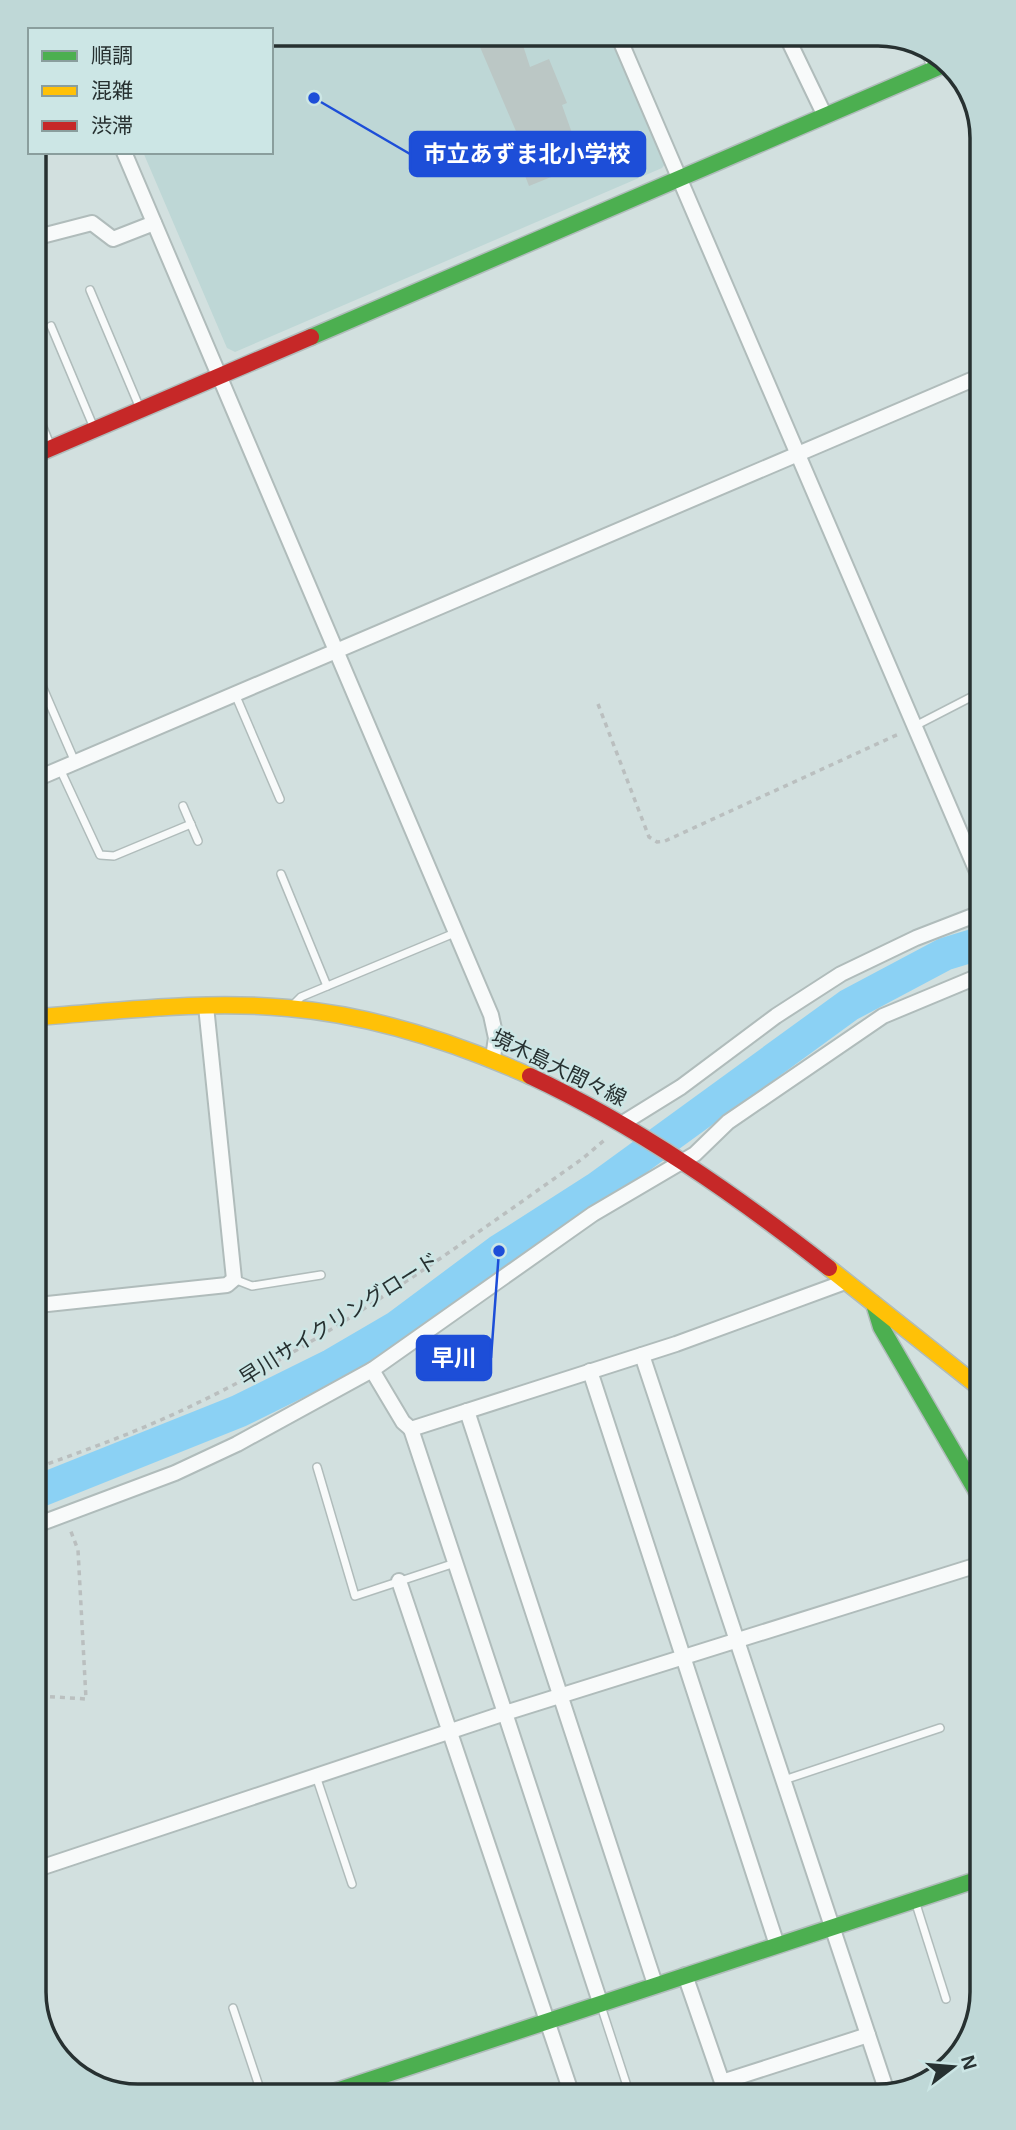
<svg xmlns="http://www.w3.org/2000/svg" width="1016" height="2130" font-family="Arial,'Noto Sans JP',sans-serif">
  <rect width="100%" height="100%" fill="#d2e0df"/>
  <polygon fill="#bed7d6" points="271,33 609,33 665,164 662,168 235,352 227,348 143,152 271,152"/>
  <g fill="none" stroke-linecap="round" stroke-linejoin="round">
    <polyline stroke="#8bd1f4" stroke-width="33" points="39,1491 239,1411 332,1365 397,1327 499,1251 596,1189 849,1005 945,954 978,944"/>
  </g>
  <polygon fill="#bbc7c5" points="474,33 519,33 530,67 549,59 567,103 562,105 572,133 556,141 566,171 529,186 522,168 530,164"/>
  <g fill="none" stroke-linecap="round" stroke-linejoin="round">
    <g stroke="#b0bcbb" stroke-width="10">
      <g id="lane">
        <polyline points="620,41 650,33"/>
        <polyline points="923,48 931,66"/>
        <polyline points="90,290 139,406"/>
        <polyline points="51,326 94,428"/>
        <polyline points="35,408 51,447"/>
        <polyline points="36,672 75,762"/>
        <polyline points="235,694 280,799"/>
        <polyline points="915,726 977,694"/>
        <polyline points="60,769 100,855 114,856 191,824"/>
        <polyline points="183,806 198,841"/>
        <polyline points="281,874 327,986"/>
        <polyline points="293,1005 301,997 457,932"/>
        <polyline points="234,1279 252,1286 321,1275"/>
        <polyline points="317,1467 355,1596 455,1563"/>
        <polyline points="316,1776 352,1884"/>
        <polyline points="784,1780 940,1728"/>
        <polyline points="916,1904 946,1999"/>
        <polyline points="601,2006 629,2092"/>
        <polyline points="233,2008 262,2095"/>
      </g>
    </g>
    <g stroke="#b0bcbb" stroke-width="18">
      <g id="street">
        <polyline points="617,33 978,874"/>
        <polyline points="785,33 825,116"/>
        <polyline points="124,152 491,1015 496,1038 493,1057"/>
        <polyline points="34,238 92,223 113,239 154,223"/>
        <polyline points="36,779 976,378"/>
        <polyline points="623,1123 681,1087 776,1016 841,974 916,938 978,914"/>
        <polyline points="38,1305 227,1285 234,1279 206,1006"/>
        <polyline points="642,1355 886,2089"/>
        <polyline points="372,1370 403,1422 411,1429 676,1344 845,1282"/>
        <polyline points="590,1371 777,1945"/>
        <polyline points="467,1411 655,1984"/>
        <polyline points="411,1429 505,1713 981,1564"/>
        <polyline points="39,1524 175,1473 237,1444 372,1370 593,1214 695,1154 728,1122 883,1016 979,976"/>
        <polyline points="399,1581 571,2092"/>
        <polyline points="40,1868 505,1713 600,2002"/>
        <polyline points="685,1975 722,2082 868,2035"/>
      </g>
    </g>
    <g stroke="#b0bcbb" stroke-width="19">
      <g id="fast">
        <polyline points="311,337 948,63"/>
        <polyline points="874,1304 881,1327 981,1499"/>
        <polyline points="324,2095 982,1878"/>
      </g>
    </g>
    <g stroke="#b0bcbb" stroke-width="19">
      <g id="slow">
        <path d="M37,1017C120,1011 205,1000 288,1008C372,1015 454,1042 530,1076"/>
        <polyline points="829,1268 980,1388"/>
      </g>
    </g>
    <g stroke="#b0bcbb" stroke-width="19">
      <g id="jam">
        <polyline points="35,455 311,337"/>
        <path d="M530,1076C637,1126 736,1195 829,1268"/>
      </g>
    </g>
    <g stroke="#babfbf" stroke-width="3.5" stroke-dasharray="5 5" stroke-linecap="butt">
      <polyline points="598,704 649,837 657,842 665,841 901,733"/>
      <path d="M39,1467C89,1449 139,1431 187,1408C327,1342 456,1248 582,1159L607,1138"/>
      <polyline points="40,1696 86,1699 78,1550 70,1529"/>
    </g>
    <use href="#lane" stroke="#f8fafa" stroke-width="7"/>
    <use href="#street" stroke="#f8fafa" stroke-width="14"/>
    <use href="#fast" stroke="#4caf50" stroke-width="16"/>
    <use href="#slow" stroke="#ffc107" stroke-width="16"/>
    <use href="#jam" stroke="#c62828" stroke-width="16"/>
  </g>
  <g text-anchor="middle" stroke-width="5" stroke-linejoin="round" paint-order="stroke">
    <g font-size="21" fill="#273131" stroke="#cce6e5">
      <text transform="translate(559 1068) rotate(26)" y="7">境木島大間々線</text>
      <text transform="translate(339 1319) rotate(-32)" y="7">早川サイクリングロード</text>
    </g>
  </g>
  <path d="M0 0H1016V2130H0ZM138 46H878A92 92 0 0 1 970 138V1992A92 92 0 0 1 878 2084H138A92 92 0 0 1 46 1992V138A92 92 0 0 1 138 46Z" fill="#bfd8d7" fill-rule="evenodd"/>
  <path fill="none" stroke="#273131" stroke-width="3.5" d="M138 46H878A92 92 0 0 1 970 138V1992A92 92 0 0 1 878 2084H138A92 92 0 0 1 46 1992V138A92 92 0 0 1 138 46Z"/>
  <path fill="none" stroke="#1d4ed8" stroke-width="2.5" d="M314 98L410 154M499 1251L491 1358"/>
  <g fill="#1d4ed8" stroke="#cce6e5" stroke-width="2.5">
    <circle cx="314" cy="98" r="7"/>
    <circle cx="499" cy="1251" r="7"/>
  </g>
  <g fill="#1d4ed8" stroke="#1d4ed8" stroke-width="2.5">
    <rect x="410" y="132" width="235" height="44" rx="7"/>
    <rect x="417" y="1336" width="74" height="44" rx="7"/>
  </g>
  <g font-size="23" text-anchor="middle" font-weight="bold" fill="#fff">
    <text x="527" y="162">市立あずま北小学校</text>
    <text x="454" y="1366">早川</text>
  </g>
  <rect x="28" y="28" width="245" height="126" fill="#cce6e5" stroke="#8a9e9d" stroke-width="2"/>
  <rect x="42" y="51" width="35" height="10" fill="#4caf50" stroke="#8a9e9d" stroke-width="2"/>
  <text x="91" y="63" font-size="21" fill="#273131">順調</text>
  <rect x="42" y="86" width="35" height="10" fill="#ffc107" stroke="#8a9e9d" stroke-width="2"/>
  <text x="91" y="98" font-size="21" fill="#273131">混雑</text>
  <rect x="42" y="121" width="35" height="10" fill="#c62828" stroke="#8a9e9d" stroke-width="2"/>
  <text x="91" y="133" font-size="21" fill="#273131">渋滞</text>
  <g transform="translate(953 2067) rotate(74)" stroke="#cce6e5" stroke-width="5" paint-order="stroke">
  <path d="M0-5L12 26L0 18L-12 26Z" fill="#273131"/>
  <text y="-10" font-size="19" font-weight="bold" text-anchor="middle" fill="#273131">N</text>
  </g>
</svg>
